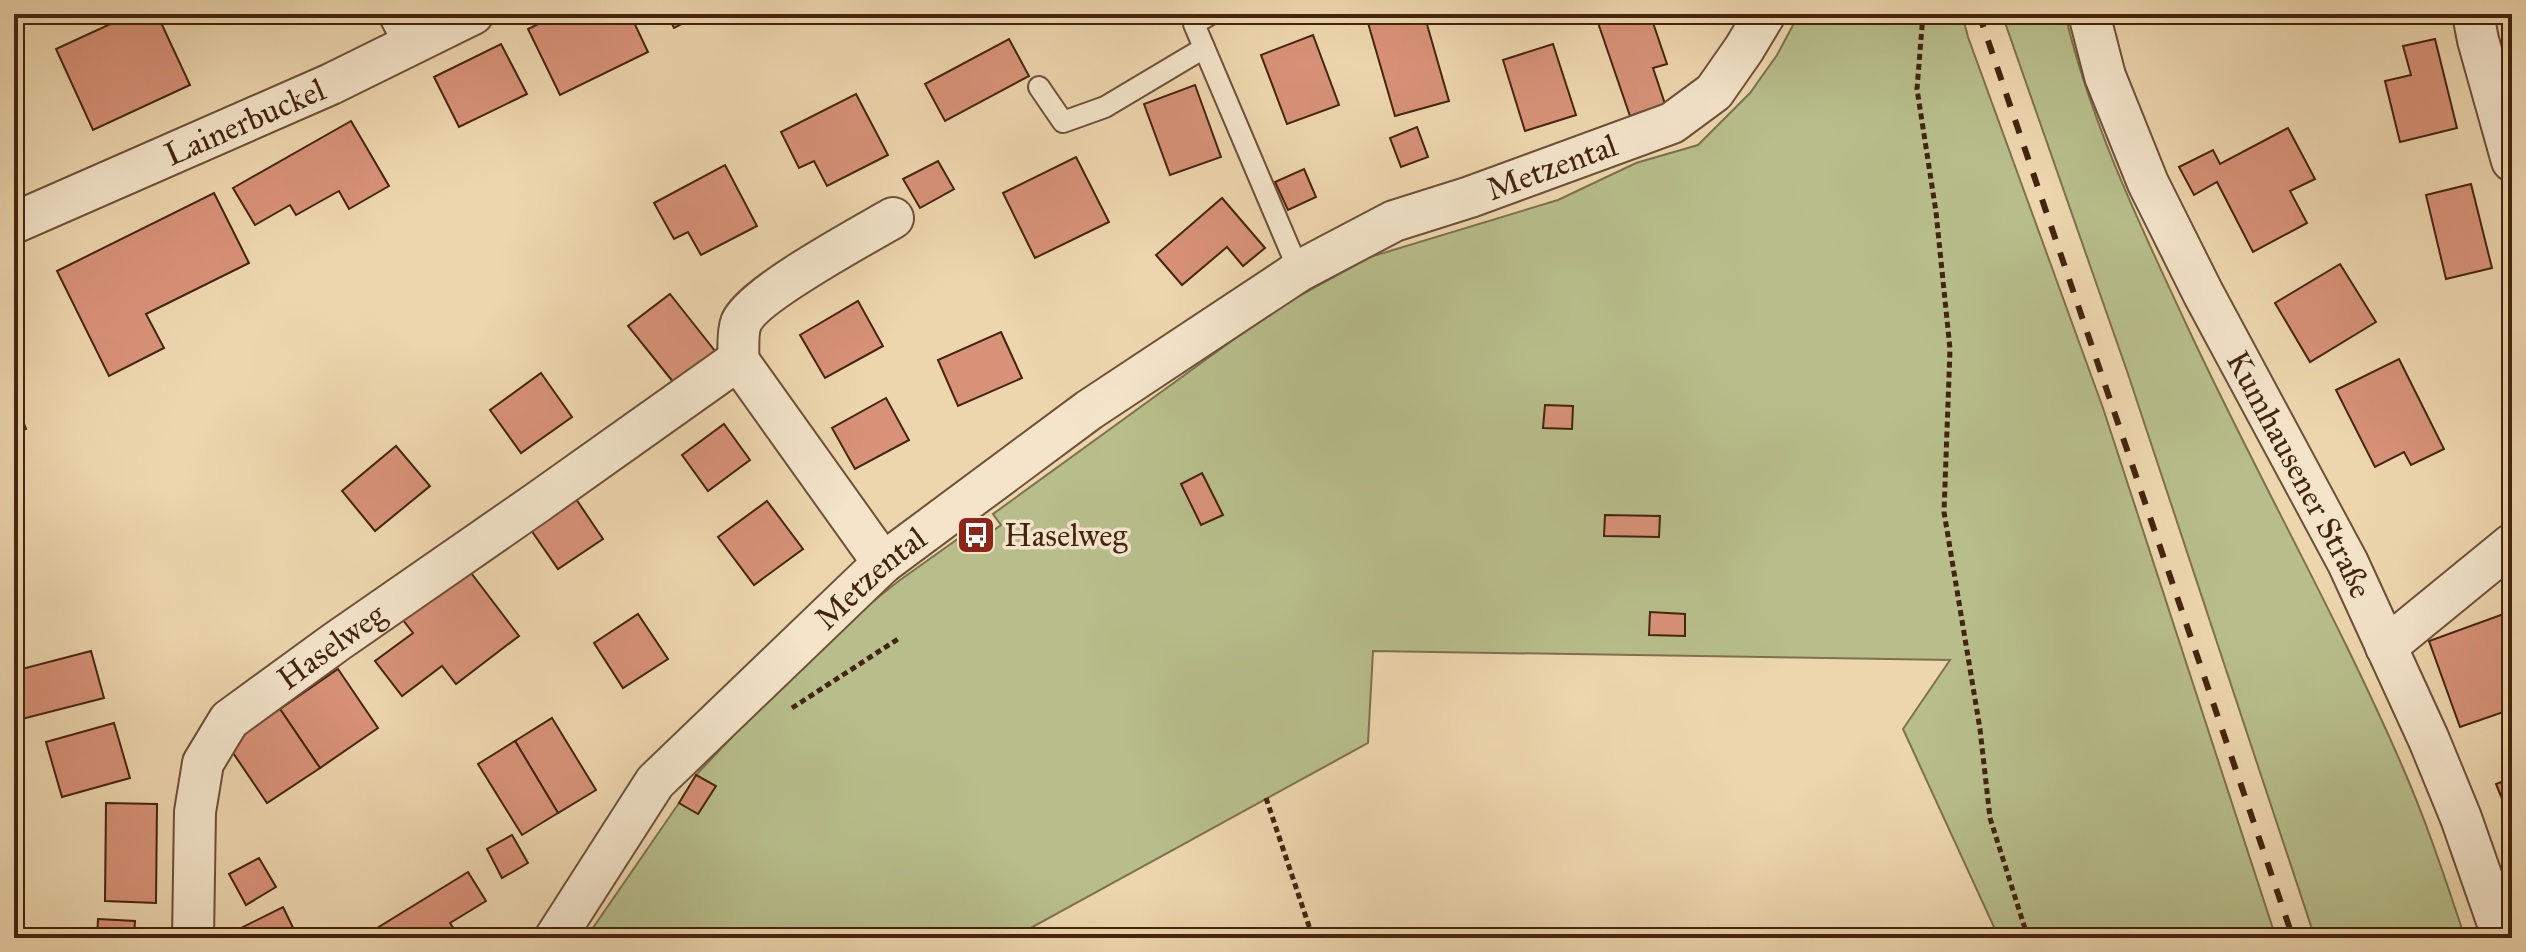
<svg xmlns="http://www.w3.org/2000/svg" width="2526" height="952" font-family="'IM FELL Great Primer',serif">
  <rect width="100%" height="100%" fill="#edd6ae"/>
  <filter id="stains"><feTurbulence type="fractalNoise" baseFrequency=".0025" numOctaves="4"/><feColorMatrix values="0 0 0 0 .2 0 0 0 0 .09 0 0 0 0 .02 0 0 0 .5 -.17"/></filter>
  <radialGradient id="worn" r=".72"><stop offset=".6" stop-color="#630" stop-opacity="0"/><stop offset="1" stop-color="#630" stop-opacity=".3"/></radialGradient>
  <g fill="#b7be8b" stroke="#7e714d" stroke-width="2">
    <polygon points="1799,14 1922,14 1937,22 1937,14 1962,14 1968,37 2103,408 2276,938 1999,938 1903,729 1950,660 1373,651 1368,743 1025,931 1018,938 586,938 679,803 698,814 715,786 696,775 824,640 900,580 969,531 977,542 1001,525 993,514 1277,308 1370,257 1558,200 1636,163 1698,145 1750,93 1777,55"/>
    <path d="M2002,14H2065C2091,124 2141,227 2188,328C2257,476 2338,618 2403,768C2427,823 2446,881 2465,938H2315L2128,374Z"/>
  </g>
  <g fill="#d89278" stroke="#44240f" stroke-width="2">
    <polygon points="20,14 42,14 25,23"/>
    <polygon points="132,14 157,14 190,85 93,130 56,49"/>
    <polygon points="274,14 293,14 278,22"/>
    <polygon points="559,14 630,14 648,52 560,95 528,29"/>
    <polygon points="667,14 701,14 674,28"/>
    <polygon points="1088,14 1109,14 1093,23"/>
    <polygon points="1397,14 1424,14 1449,101 1395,116 1368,23"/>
    <polygon points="1595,14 1650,14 1667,64 1653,68 1665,104 1630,116"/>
    <polygon points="1313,35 1339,105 1287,124 1261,55"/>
    <polygon points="1009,39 1029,76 945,121 925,84"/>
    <polygon points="2435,39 2457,128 2400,142 2385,81 2411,75 2403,46"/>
    <polygon points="501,44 527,94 459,127 434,77"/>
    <polygon points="1553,44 1576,115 1525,131 1503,60"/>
    <polygon points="1195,85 1221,157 1170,175 1144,104"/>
    <polygon points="856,94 888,155 827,186 814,161 799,168 781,132"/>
    <polygon points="351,121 389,186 349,209 339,191 296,215 290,205 255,225 233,188"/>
    <polygon points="1417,127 1428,157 1401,167 1390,138"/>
    <polygon points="2288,128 2315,179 2290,191 2307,223 2253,252 2217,182 2194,195 2179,167 2213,150 2220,164"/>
    <polygon points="1076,157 1109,222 1035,258 1003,193"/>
    <polygon points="938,161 954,189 920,208 903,179"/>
    <polygon points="725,165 757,226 701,255 688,232 674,239 654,203"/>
    <polygon points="1304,169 1316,197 1288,210 1275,182"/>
    <polygon points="2471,184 2492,268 2446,279 2426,195"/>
    <polygon points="214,193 249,263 146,314 164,348 109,376 57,271"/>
    <polygon points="1222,198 1265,248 1243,266 1227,247 1182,285 1156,255"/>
    <polygon points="2340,264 2376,322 2310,362 2275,303"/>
    <polygon points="670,294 719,356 678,388 628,326"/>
    <polygon points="858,301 883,346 825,378 800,335"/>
    <polygon points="1001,332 1022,378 958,406 938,360"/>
    <polygon points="2399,359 2444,449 2411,465 2404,452 2375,467 2336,390"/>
    <polygon points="541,373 572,417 521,453 490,410"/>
    <polygon points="14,397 26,429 14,433"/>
    <polygon points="886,398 909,440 855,469 832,428"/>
    <polygon points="1545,405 1573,406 1572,429 1543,428"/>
    <polygon points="724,424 750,460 708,491 682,455"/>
    <polygon points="396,446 430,486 375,531 342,491"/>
    <polygon points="14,450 16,450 21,530 14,530"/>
    <polygon points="1202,473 1223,515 1201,525 1181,484"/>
    <polygon points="576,499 603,539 558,569 531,530"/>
    <polygon points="767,501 803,549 754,585 718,537"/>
    <polygon points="1605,515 1660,516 1659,537 1604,536"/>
    <polygon points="465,565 519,636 456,684 442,666 402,696 375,661 413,633 399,615"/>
    <polygon points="2512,611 2512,655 2507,657 2512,672 2512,709 2460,727 2429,641"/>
    <polygon points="1650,612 1685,614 1685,636 1649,635"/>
    <polygon points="638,614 668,659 623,688 594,643"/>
    <polygon points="91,651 104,698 14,721 14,671"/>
    <polygon points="338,669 378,728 320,768 280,709"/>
    <polygon points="280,709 320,768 267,803 227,744"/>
    <polygon points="552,718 596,790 558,813 515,741"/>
    <polygon points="114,723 130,778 62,797 46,742"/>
    <polygon points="515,741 558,813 522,835 478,764"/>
    <polygon points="696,775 716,786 698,814 679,803"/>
    <polygon points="2512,778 2512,815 2509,816 2496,784"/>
    <polygon points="106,803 157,804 156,903 105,901"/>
    <polygon points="512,835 528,863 502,878 487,849"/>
    <polygon points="259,858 276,887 246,905 229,874"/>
    <polygon points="468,872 486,901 450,923 460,938 361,938"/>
    <polygon points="283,907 298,938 228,938 227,935"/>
    <polygon points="98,919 135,921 134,938 97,938"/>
  </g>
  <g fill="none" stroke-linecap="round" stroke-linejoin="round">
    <g stroke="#6e5037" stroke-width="24">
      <g id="lane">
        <polyline points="388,14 405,46"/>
        <polyline points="1211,14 1194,24 1299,271"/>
        <polyline points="1039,87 1063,122 1105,107 1204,48"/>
      </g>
    </g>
    <g stroke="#6e5037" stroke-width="44">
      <g id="street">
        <path id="s1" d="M2089,14L2105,76L2148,183L2203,293L2348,563L2429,740L2461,818L2503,938"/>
        <polyline points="2473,14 2478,40 2512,161"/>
        <path id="s2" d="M14,223L331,84L473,14"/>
        <path d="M738,360C739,350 737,333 741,323C752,295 862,236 893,218"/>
        <polyline points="2386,647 2512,544"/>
        <path id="s3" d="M193,938L195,812L203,763L229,720L336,642L538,502L738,360L883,563"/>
        <path id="s4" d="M555,938L655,782L883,563L1089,410L1299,271L1394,221L1470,197L1672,123L1714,92L1744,49L1765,14"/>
      </g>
    </g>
    <g stroke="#44240f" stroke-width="5" stroke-dasharray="6 4" stroke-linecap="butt">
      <polyline points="1923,14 1917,89 1936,212 1950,349 1944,512 1980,729 1990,818 2028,938"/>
      <polyline points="792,708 898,639"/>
      <polyline points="1266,798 1313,938"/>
    </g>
    <use href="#lane" stroke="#f3e4ca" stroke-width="20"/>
    <use href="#street" stroke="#f3e4ca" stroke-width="40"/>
    <polyline stroke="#44240f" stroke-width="6" stroke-dasharray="14 14" stroke-linecap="butt" points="1979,14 2293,938"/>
  </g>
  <defs>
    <g id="bus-square" transform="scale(2)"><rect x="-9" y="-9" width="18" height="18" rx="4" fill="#8f2418" stroke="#f3e4ca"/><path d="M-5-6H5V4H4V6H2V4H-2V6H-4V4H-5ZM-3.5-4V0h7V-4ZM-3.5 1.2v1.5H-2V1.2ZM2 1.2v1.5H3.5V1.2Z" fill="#fff"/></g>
  </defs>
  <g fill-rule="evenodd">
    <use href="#bus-square" x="976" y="535"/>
  </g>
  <g text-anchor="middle" stroke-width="7" stroke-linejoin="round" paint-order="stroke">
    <g font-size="32" fill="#44240f" stroke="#f3e4ca">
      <text dy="11" stroke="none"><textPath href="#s2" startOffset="252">Lainerbuckel</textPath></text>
      <text dy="11" stroke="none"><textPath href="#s4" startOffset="1284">Metzental</textPath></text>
      <text dy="11" stroke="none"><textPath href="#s1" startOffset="508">Kumhausener Straße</textPath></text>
      <text dy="11" stroke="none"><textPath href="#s4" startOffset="482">Metzental</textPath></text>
      <text dy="11" stroke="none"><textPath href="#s3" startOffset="352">Haselweg</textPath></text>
    </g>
    <g font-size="32" fill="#44240f" stroke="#f3e4ca" text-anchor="start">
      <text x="1004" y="546">Haselweg</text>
    </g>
  </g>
  <rect width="2526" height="952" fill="none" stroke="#edd6ae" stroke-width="48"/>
  <rect x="16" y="16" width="2494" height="920" fill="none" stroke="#44240f" stroke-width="4"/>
  <rect x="24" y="24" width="2478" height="904" fill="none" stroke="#44240f" stroke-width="2"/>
  <rect width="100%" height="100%" filter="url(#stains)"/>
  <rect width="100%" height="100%" fill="url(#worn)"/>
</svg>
